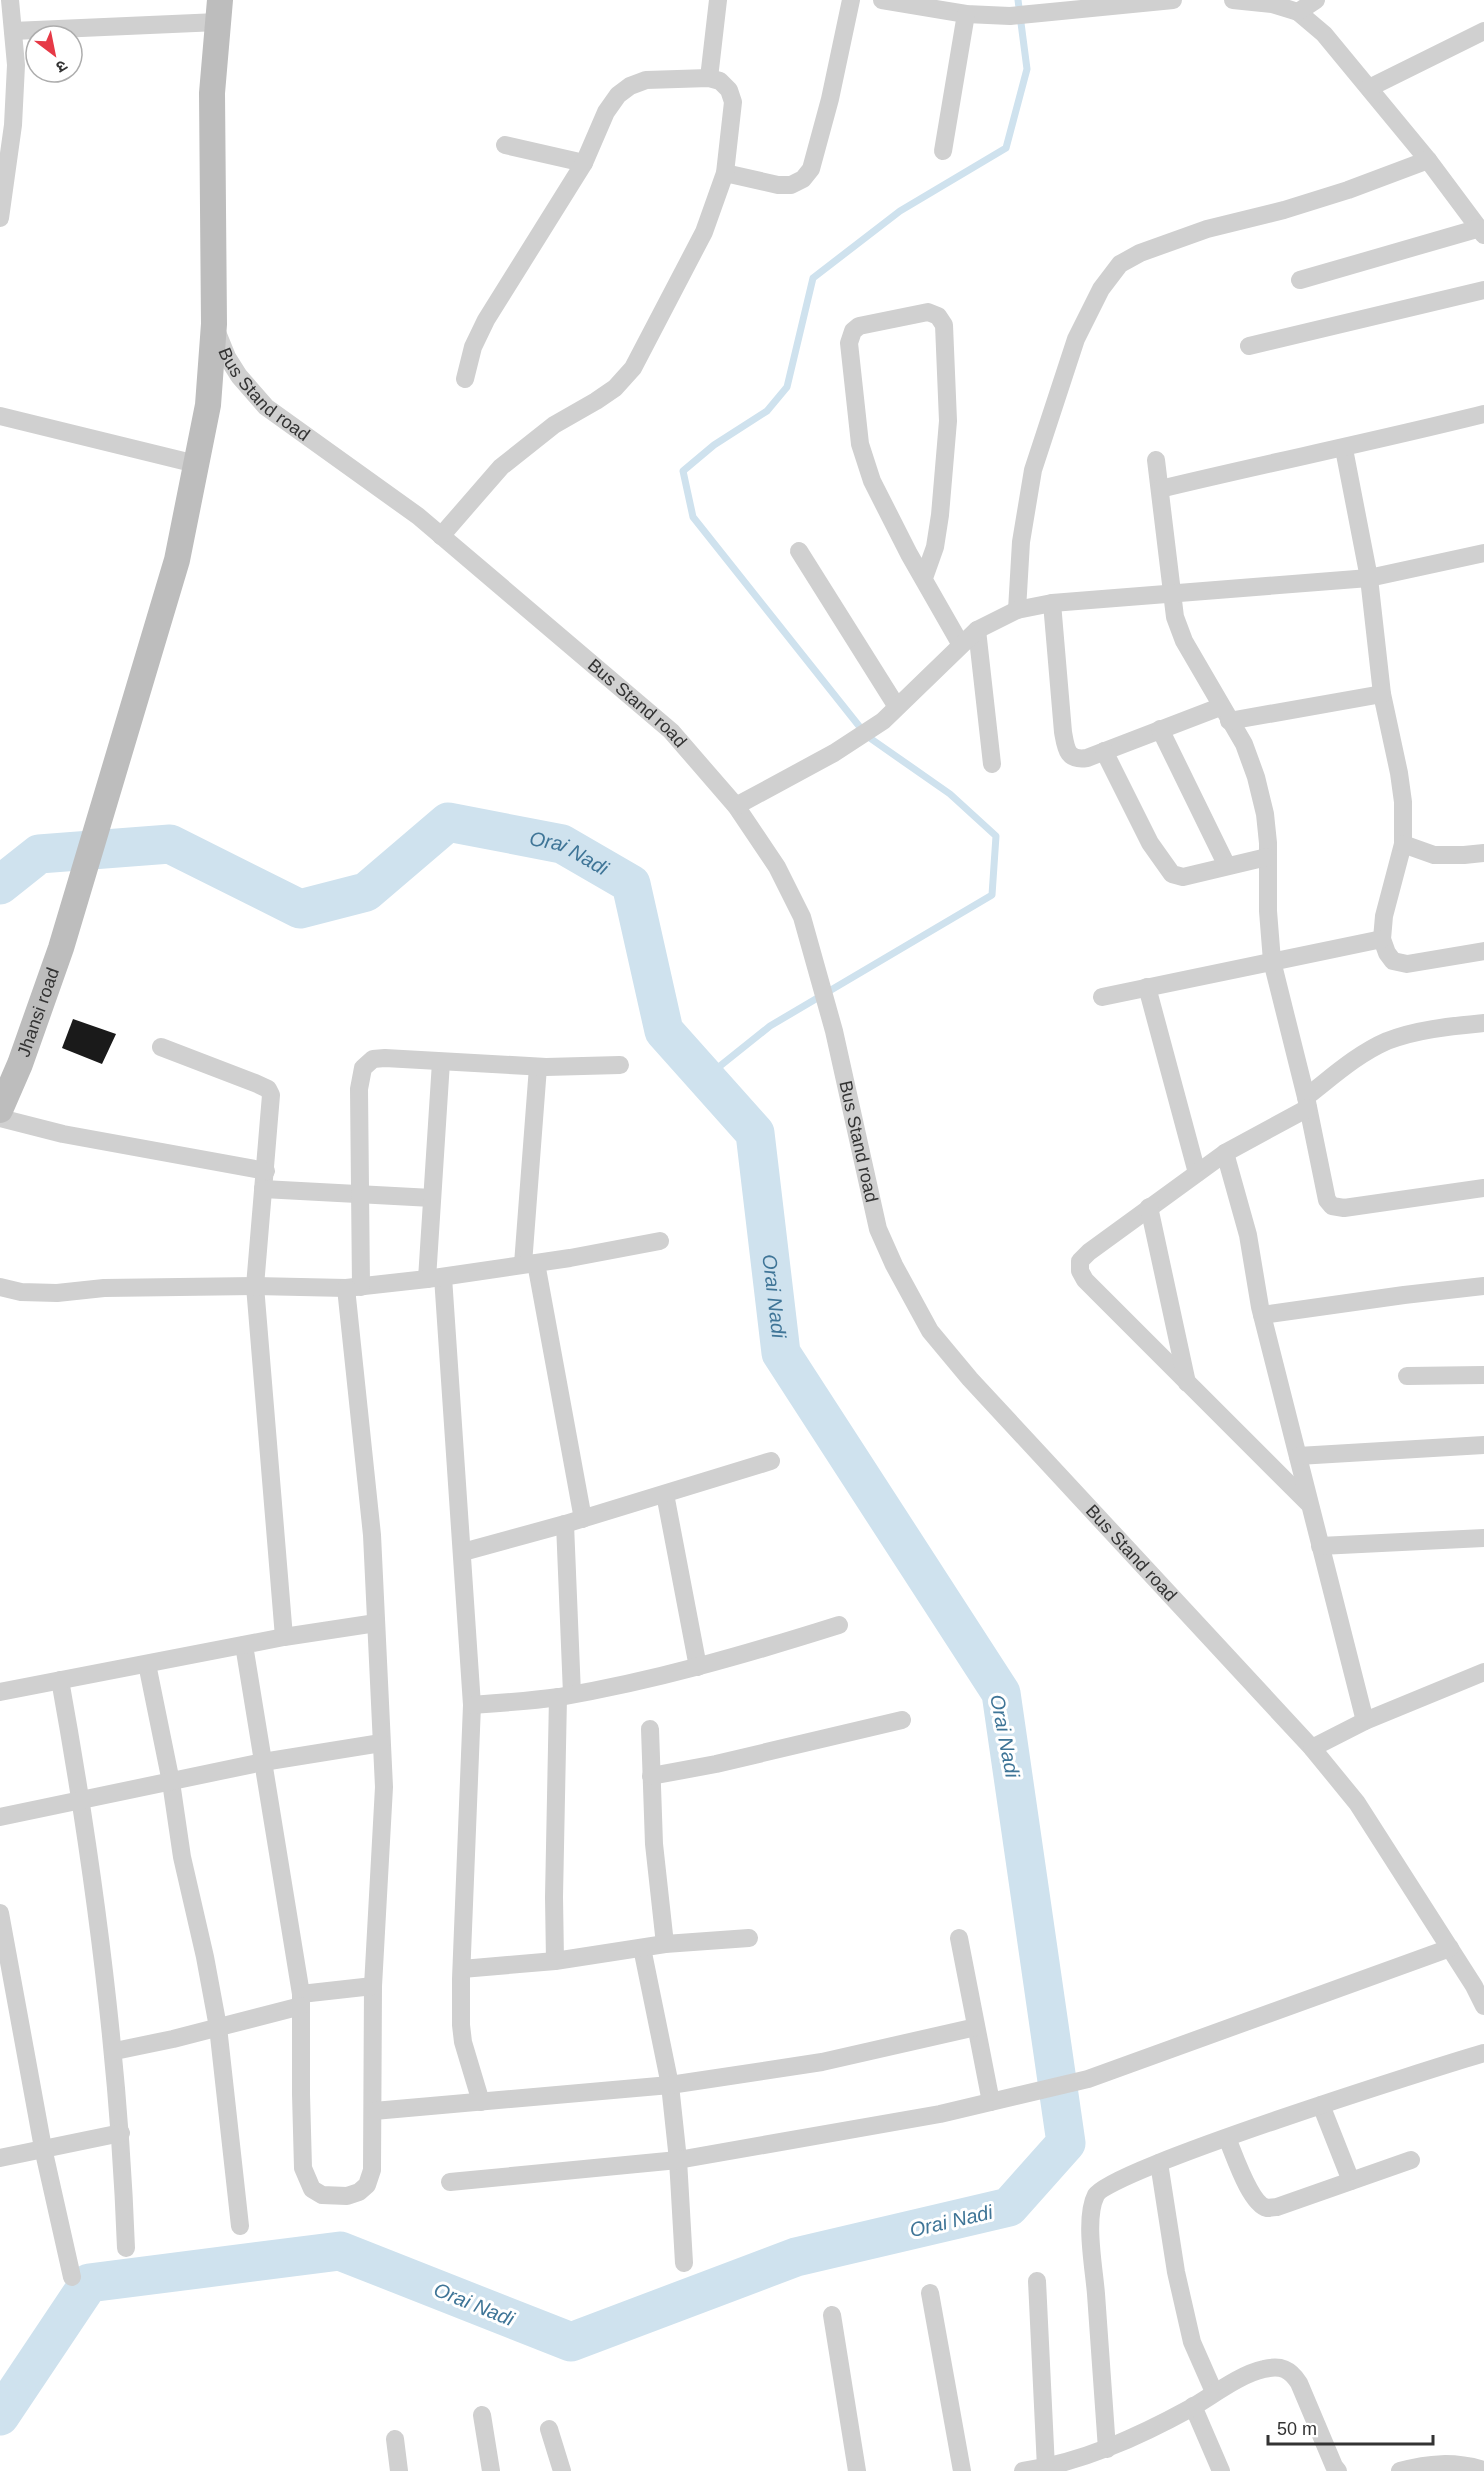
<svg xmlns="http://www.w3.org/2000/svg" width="1484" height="2471" font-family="Helvetica,'Noto Sans Devanagari',sans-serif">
  <rect width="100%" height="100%" fill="#fff"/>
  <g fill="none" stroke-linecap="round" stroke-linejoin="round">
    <polyline stroke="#cfe2ee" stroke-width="7" points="705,1078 770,1026 992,895 996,836 950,794 867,736 693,517 683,471 714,445 767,411 787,387 813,278 900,211 1006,148 1027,69 1018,0"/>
    <path stroke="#cfe2ee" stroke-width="39" id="s1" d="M0,885L39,854L170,844L300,909L366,892L448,822L562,844L631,884L664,1031L755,1133L781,1353L1001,1693L1066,2143L1009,2207L796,2257L571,2342L340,2251L89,2283L0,2416"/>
  </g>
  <polygon fill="#1a1a1a" points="73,1019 116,1034 102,1064 62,1048"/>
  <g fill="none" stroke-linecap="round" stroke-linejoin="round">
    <g stroke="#d0d0d0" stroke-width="18">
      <polyline points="882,0 966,14 1010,16 1173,0"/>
      <polyline points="1233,0 1272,4 1298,12 1324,34 1428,160 1484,235"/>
      <polyline points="1298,12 1316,0"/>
      <polyline points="13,31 218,22"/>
      <polyline points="709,78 718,0"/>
      <polyline points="1369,88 1484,31"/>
      <polyline points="505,145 584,163"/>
      <polyline points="943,151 966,14"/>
      <polyline points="725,173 778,185 791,185 803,179 811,169 830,99 851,0"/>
      <polyline points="0,218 13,125 16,65 10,0"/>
      <polyline points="1300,280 1480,228"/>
      <path id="s2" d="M216,330L227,357L239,376L266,407L418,516L671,731L736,806L777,867L802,917L834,1031L878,1229L894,1265L930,1331L970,1379L1312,1748L1357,1803L1474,1986L1484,2006"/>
      <polyline points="1249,346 1484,290"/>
      <polyline points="0,416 196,464"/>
      <polyline points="1344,449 1369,578 1382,694 1399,773 1403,802 1403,844 1384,916 1382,939 1387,953 1393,961 1407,964 1484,951"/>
      <polyline points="1156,460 1175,617 1184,641 1244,744 1256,777 1265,814 1268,843 1268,911 1272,961 1306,1097 1327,1200 1332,1206 1344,1208 1484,1188"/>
      <path d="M1160,489C1268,463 1376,441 1484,414"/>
      <polyline points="441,536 501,467 554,425 596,401 615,388 633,368 704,232 725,173 733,102 729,90 720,81 709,78 646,80 630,86 618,95 606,112 584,163 486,320 473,347 465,379"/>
      <polyline points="799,551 897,707"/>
      <polyline points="924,578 935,547 940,515 948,421 944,325 938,316 928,312 859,326 853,331 849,343 860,444 872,481 909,554 961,645"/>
      <path d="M1052,603L1063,732C1066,749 1067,761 1087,758L1220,707"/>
      <polyline points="1017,610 1021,542 1033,470 1076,339 1101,289 1120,264 1140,253 1207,229 1284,210 1348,190 1428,160"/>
      <polyline points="977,630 992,764"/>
      <polyline points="1229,721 1382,694"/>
      <polyline points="1160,729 1227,866"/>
      <polyline points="1104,751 1150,843 1172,874 1183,877 1267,857"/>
      <polyline points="736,806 834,753 883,721 977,630 1017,610 1052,603 1369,578 1484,553"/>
      <polyline points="1403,844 1434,855 1464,855 1484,853"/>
      <polyline points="1147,987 1197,1173"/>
      <polyline points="1102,997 1382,939"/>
      <polyline points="161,1047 255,1083 268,1089 271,1095 255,1286 284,1637"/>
      <path d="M1306,1097C1332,1077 1357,1054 1387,1041C1417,1029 1453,1026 1484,1023"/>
      <polyline points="1308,1108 1225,1153 1089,1252 1080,1261 1080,1271 1085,1280 1308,1503"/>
      <polyline points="0,1118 63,1134 266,1171"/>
      <polyline points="1225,1153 1248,1235 1260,1307 1365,1721"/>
      <polyline points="263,1189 432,1198"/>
      <polyline points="1149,1207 1187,1383"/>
      <polyline points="536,1263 583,1519"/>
      <polyline points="523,1264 538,1067"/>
      <polyline points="443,1277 472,1705 461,1979 461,2025 463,2042 481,2102"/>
      <polyline points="427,1279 441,1062"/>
      <polyline points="0,1287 21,1292 57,1293 104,1288 255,1286 346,1288 427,1279 570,1258 660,1241"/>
      <polyline points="361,1287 359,1089 363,1068 373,1059 385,1058 546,1067 620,1065"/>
      <polyline points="1262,1315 1404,1295 1484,1286"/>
      <polyline points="1407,1376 1484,1375"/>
      <polyline points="1298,1456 1484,1445"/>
      <polyline points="665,1494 698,1667"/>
      <polyline points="565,1524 572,1694"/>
      <polyline points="1320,1546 1484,1538"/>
      <polyline points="463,1552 565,1524 771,1461"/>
      <polyline points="244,1645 301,1994 301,2094 303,2168 312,2189 322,2195 347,2196 359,2192 367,2185 372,2170 373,1986 384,1787 372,1535 346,1288"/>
      <polyline points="147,1664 171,1782 182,1857 205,1957 218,2027 240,2226"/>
      <path d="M60,1680C94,1868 119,2057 126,2248"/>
      <polyline points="0,1692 284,1637 376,1623"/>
      <path d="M472,1705C501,1703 531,1701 559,1697C654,1681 747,1654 839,1625"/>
      <polyline points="650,1729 654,1844 665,1944"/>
      <polyline points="1312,1748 1365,1721 1484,1672"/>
      <polyline points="651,1776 716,1764 902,1720"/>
      <polyline points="0,1817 263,1762 381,1743"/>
      <polyline points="0,1913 43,2148 72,2277"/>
      <polyline points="959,1938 991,2102"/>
      <polyline points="642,1948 670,2085 678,2160 684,2263"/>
      <polyline points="555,1961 554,1897 558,1697"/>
      <polyline points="462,1969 555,1961 665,1944 749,1938"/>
      <polyline points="301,1994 373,1986"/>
      <polyline points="115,2051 173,2039 301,2006"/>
      <polyline points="1321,2105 1351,2181"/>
      <polyline points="374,2111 670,2085 822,2062 976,2027"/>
      <path d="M1227,2138C1234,2154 1250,2204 1267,2208C1271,2208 1274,2207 1277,2207L1411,2160"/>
      <polyline points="0,2158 121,2133"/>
      <polyline points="1159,2163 1176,2272 1192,2342 1214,2392"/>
      <polyline points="450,2182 678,2160 940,2114 1088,2079 1450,1948"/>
      <polyline points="1037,2281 1046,2468"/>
      <polyline points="930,2293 962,2471"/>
      <polyline points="832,2315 857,2471"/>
      <polyline points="1193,2406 1221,2471"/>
      <polyline points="482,2415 491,2471"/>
      <polyline points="549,2429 562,2471"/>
      <polyline points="395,2439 399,2471"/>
      <path d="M1107,2449C1103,2397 1100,2346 1096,2294C1094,2268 1084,2218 1096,2195C1109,2170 1436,2067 1484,2053"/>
      <path d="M1023,2471C1083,2462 1138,2437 1191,2408C1212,2396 1240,2374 1264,2369C1281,2365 1290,2369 1299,2383L1334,2466L1338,2471"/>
      <path d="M1400,2471C1429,2463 1454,2461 1484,2470"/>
    </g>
    <path stroke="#bdbdbd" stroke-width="26" id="s3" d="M0,1110L20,1064L61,948L177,560L208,405L214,324L212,93L220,0"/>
  </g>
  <g text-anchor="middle" stroke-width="6" stroke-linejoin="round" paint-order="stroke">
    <g font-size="18" fill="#333" stroke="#fff">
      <text dy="6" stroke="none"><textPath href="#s2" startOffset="82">Bus Stand road</textPath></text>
      <text dy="6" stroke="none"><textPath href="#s2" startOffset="568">Bus Stand road</textPath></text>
      <text dy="6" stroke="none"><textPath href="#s3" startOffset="105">Jhansi road</textPath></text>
      <text dy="6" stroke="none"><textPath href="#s2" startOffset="1072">Bus Stand road</textPath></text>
      <text dy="6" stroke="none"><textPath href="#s2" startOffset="1576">Bus Stand road</textPath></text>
    </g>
    <g font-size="20" font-style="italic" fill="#3f7597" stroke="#fff">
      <text dy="7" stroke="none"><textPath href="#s1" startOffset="628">Orai Nadi</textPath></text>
      <text dy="7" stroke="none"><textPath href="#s1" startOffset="1150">Orai Nadi</textPath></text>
      <text transform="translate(1005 1736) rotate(79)" y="7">Orai Nadi</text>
      <text transform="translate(951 2221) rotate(-13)" y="7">Orai Nadi</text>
      <text transform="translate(474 2304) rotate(22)" y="7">Orai Nadi</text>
    </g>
  </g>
  <g transform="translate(54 54) rotate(148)"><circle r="28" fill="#ffffff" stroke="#adadad" stroke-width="1.5"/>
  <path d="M0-4.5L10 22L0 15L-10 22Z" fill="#e63946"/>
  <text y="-9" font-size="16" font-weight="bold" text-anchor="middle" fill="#333333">उ</text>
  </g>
  <path d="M1268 2435v9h165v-9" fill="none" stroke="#333333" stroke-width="3"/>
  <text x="1277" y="2435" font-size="18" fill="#333333" stroke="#ffffff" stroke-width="4.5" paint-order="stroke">50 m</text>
</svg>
